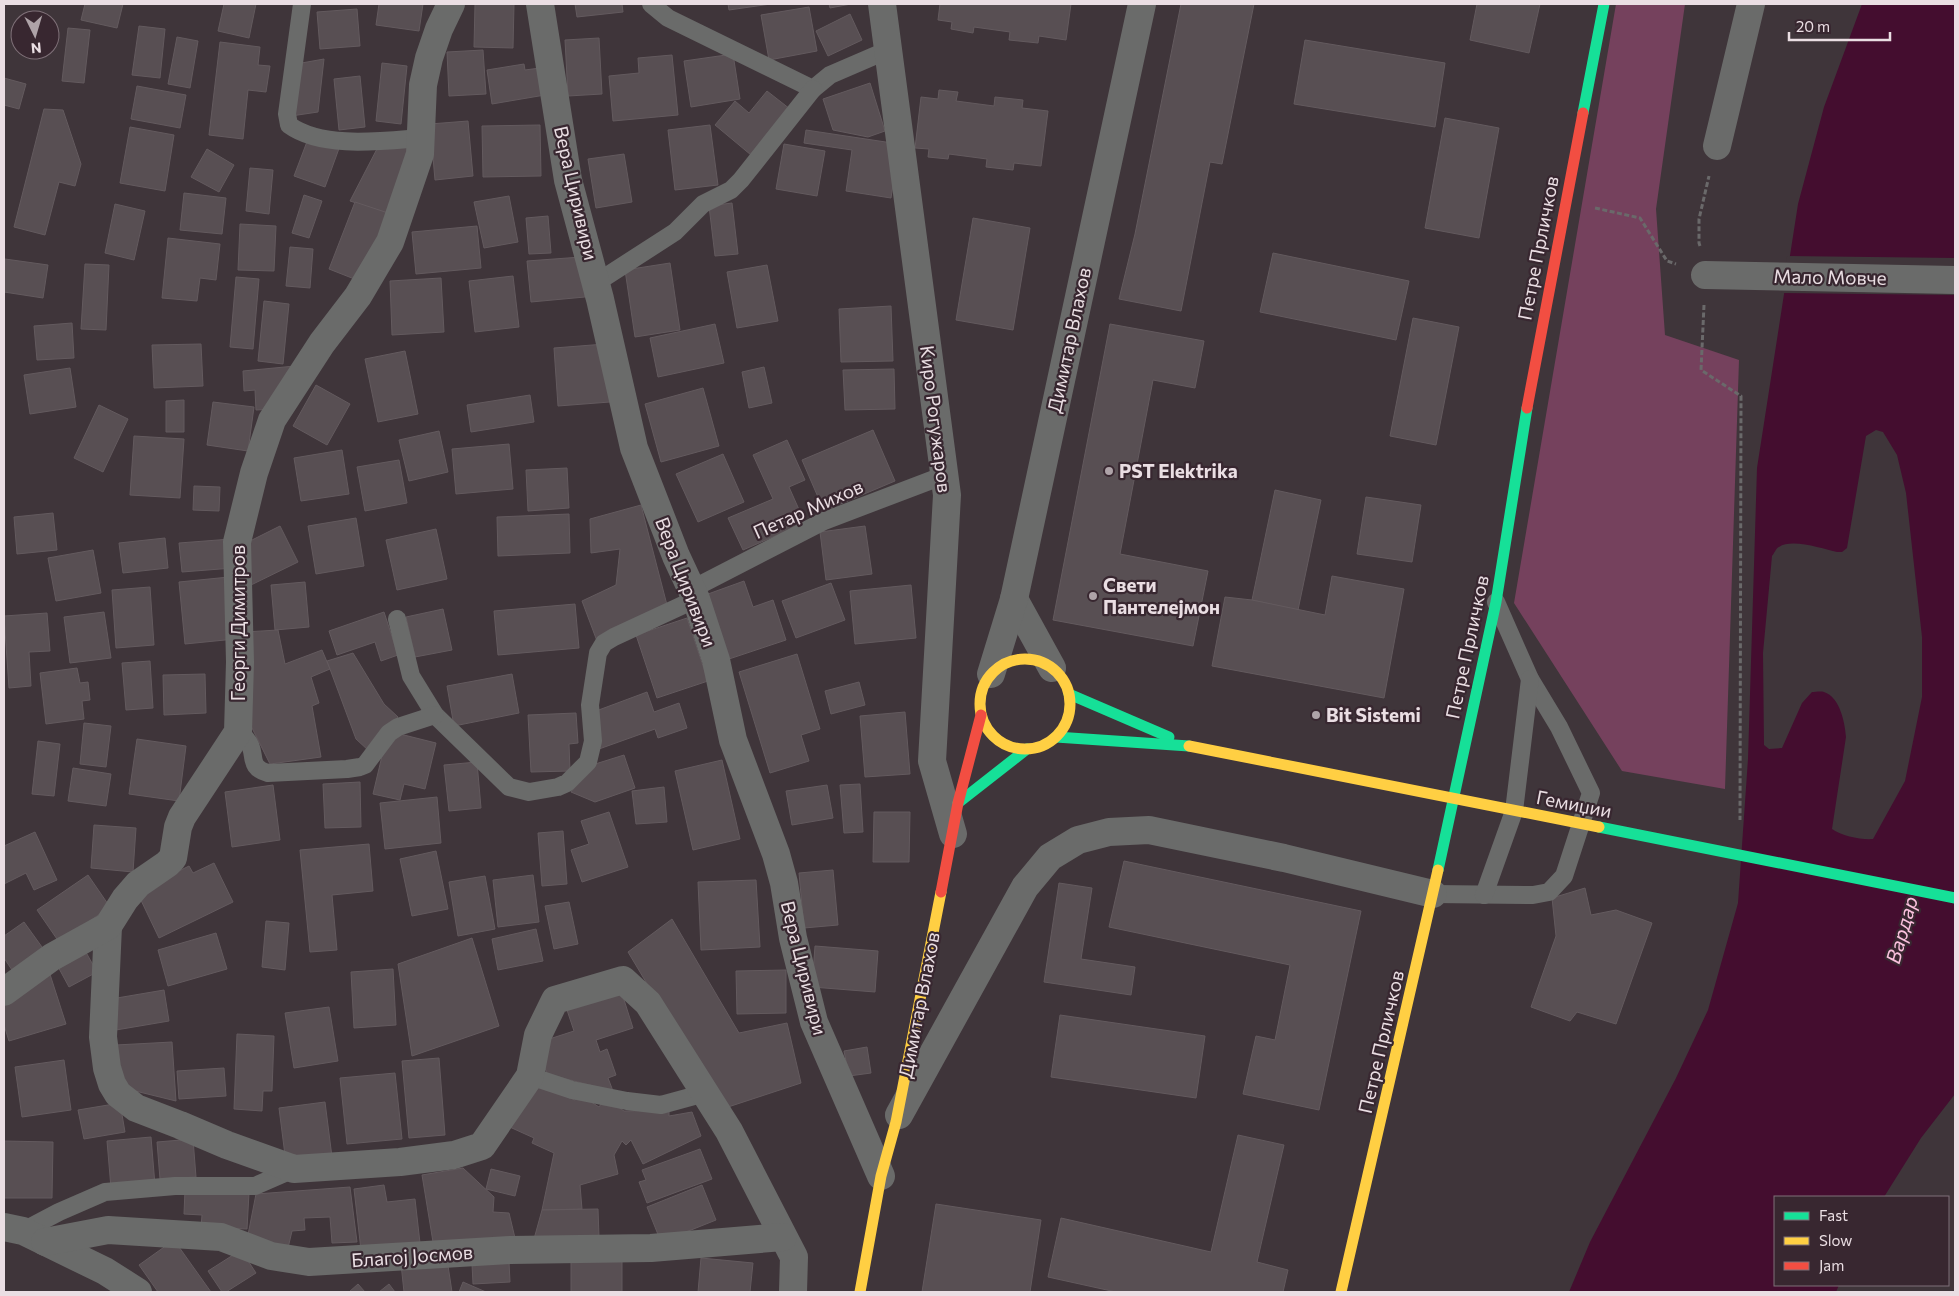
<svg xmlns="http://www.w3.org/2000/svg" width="1959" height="1296" font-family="Commissioner,sans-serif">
  <rect width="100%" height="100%" fill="#3f353a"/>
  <polygon fill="#75415d" points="1616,4 1685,4 1656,209 1665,335 1739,360 1725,789 1622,771 1514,603"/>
  <path fill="#440d2f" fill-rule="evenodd" d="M1862,4H1955V1094L1921,1138L1884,1197H1775V1285H1839L1836,1292H1569L1590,1242L1676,1078L1708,1010L1738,903L1748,759L1757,468L1798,204L1824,107ZM1876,430L1883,432L1897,455L1906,493L1922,637V697L1905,781L1873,839C1861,840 1842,836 1832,829L1846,737C1845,723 1840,697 1824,692C1821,691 1815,692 1812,692L1802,703L1782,748L1769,749L1764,745L1763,653L1772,556C1774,554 1776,548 1779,547C1792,538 1823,549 1837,552H1842L1847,548L1866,436Z"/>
  <polygon fill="#3f353a" points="1787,256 1955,258 1955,295 1781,293"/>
  <g fill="#584f53" stroke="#635a5e">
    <polygon points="85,4 123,4 117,28 81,20"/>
    <polygon points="224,4 256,4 249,38 218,31"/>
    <polygon points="379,4 423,4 419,31 376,25"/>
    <polygon points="475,4 514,4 513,48 474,47"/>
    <polygon points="575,4 622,4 623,12 577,17"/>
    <polygon points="728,4 771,4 729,10"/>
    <polygon points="829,4 851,4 830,8"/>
    <polygon points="940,4 1071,4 1066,40 1039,36 1038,43 1009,40 1010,32 974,27 973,33 951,29 952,22 938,20"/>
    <polygon points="1181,4 1254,4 1222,164 1210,162 1181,311 1119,299 1135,234"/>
    <polygon points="1477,4 1540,4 1529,53 1470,40"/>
    <polygon points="809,7 817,51 769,60 761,15"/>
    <polygon points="357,9 360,46 320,49 317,12"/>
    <polygon points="850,14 862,40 828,56 816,31"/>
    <polygon points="139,26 165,29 160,78 132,75"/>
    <polygon points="68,28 90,30 84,83 62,81"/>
    <polygon points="177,37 198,41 190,88 168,84"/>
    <polygon points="599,38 602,94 568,96 565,40"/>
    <polygon points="1305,40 1445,63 1435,127 1294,104"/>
    <polygon points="220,42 260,47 258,65 270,66 266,92 248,90 243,139 209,135"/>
    <polygon points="483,50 486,94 449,96 447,52"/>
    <polygon points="733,54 740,99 691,107 684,61"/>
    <polygon points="672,55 678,115 613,121 609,76 639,73 638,58"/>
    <polygon points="324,59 318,112 291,116 296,64"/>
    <polygon points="382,63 407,66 401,124 376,121"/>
    <polygon points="524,64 525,70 540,68 545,95 492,104 487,70"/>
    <polygon points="360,76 365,127 339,130 334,79"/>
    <polygon points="4,78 26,84 19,109 4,105"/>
    <polygon points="870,83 885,131 868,137 833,130 823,99"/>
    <polygon points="137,86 186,95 180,128 131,119"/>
    <polygon points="939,90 958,92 956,101 994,106 995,97 1023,100 1022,108 1048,111 1041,166 1014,163 1013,170 986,167 987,159 949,154 948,159 928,157 929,149 915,148 921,97 938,99"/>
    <polygon points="767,91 790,109 751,155 715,125 735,101 749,113"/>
    <polygon points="44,109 63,110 81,164 75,186 59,182 45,235 14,227"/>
    <polygon points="1445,118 1499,128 1479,238 1425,228"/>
    <polygon points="468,121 473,176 435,180 430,124"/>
    <polygon points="540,125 541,176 483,177 482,126"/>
    <polygon points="710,125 718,185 675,190 668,130"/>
    <polygon points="130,127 174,135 165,191 120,183"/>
    <polygon points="806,130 899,144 891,198 846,191 852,150 804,143"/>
    <polygon points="308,139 341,143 325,187 294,176"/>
    <polygon points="784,144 825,151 817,196 776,189"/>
    <polygon points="379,145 416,145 394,215 350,201"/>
    <polygon points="207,149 234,165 219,192 191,177"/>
    <polygon points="624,154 632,202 596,208 588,159"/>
    <polygon points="250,168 273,170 269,214 246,211"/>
    <polygon points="184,193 226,198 222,234 180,230"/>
    <polygon points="304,195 322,201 309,238 292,233"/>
    <polygon points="509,196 518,242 484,248 474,202"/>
    <polygon points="355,202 388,213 362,282 329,269"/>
    <polygon points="732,203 738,254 715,256 709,206"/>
    <polygon points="115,204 145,211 134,260 105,253"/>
    <polygon points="548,216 551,253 529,254 526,218"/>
    <polygon points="973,218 1030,228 1013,330 956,320"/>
    <polygon points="240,224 276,226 274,271 238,270"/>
    <polygon points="477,226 481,268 416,274 412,232"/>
    <polygon points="168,238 220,244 216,280 200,278 197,301 162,298"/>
    <polygon points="290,247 313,249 310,288 286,286"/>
    <polygon points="1273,253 1409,281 1396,340 1260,312"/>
    <polygon points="581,257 585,297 531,302 527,261"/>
    <polygon points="5,259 48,265 43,298 4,292"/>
    <polygon points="670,263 680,330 635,337 625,270"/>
    <polygon points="85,264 109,265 106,330 81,329"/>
    <polygon points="767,265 778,321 737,328 727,272"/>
    <polygon points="513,276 519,327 475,332 469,281"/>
    <polygon points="236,277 259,279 253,349 230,347"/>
    <polygon points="441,278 444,332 392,335 390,281"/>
    <polygon points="264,301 289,304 283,364 258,361"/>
    <polygon points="891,306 893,361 841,362 839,309"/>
    <polygon points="1413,318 1459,327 1436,445 1390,436"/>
    <polygon points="72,323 74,358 37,360 34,326"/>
    <polygon points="715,324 724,363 658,377 650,338"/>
    <polygon points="1110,324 1204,341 1195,388 1153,380 1120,554 1208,571 1193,646 1053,620"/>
    <polygon points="201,344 203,386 154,388 152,345"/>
    <polygon points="605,344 610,402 558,406 554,348"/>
    <polygon points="405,351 418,414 378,422 365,359"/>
    <polygon points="295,366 274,409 256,410 255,390 244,391 243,371"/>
    <polygon points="764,367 772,403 749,408 742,372"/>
    <polygon points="70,368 76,407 30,414 24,375"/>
    <polygon points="894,369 895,409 845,410 843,370"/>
    <polygon points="316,385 350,404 327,445 293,426"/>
    <polygon points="703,388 719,446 661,462 645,404"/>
    <polygon points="530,395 534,422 471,432 467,405"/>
    <polygon points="184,400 184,432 166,432 166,401"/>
    <polygon points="213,402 254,407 248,451 207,445"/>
    <polygon points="99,405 128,419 103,472 74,458"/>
    <polygon points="873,430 895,481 824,511 802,460"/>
    <polygon points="439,431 448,472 409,481 399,440"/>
    <polygon points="134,436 184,439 180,498 130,495"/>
    <polygon points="787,440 805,480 789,487 805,523 743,550 728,518 773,499 753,455"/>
    <polygon points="509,444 513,489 456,494 452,449"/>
    <polygon points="342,450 349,494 301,501 294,458"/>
    <polygon points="723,454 744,502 698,522 676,474"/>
    <polygon points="399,460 407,503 365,511 357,467"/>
    <polygon points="567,468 569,508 528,511 526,470"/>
    <polygon points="194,486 220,487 219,511 193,510"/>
    <polygon points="1275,490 1321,500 1298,610 1252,600"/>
    <polygon points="1366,497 1421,505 1412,562 1357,554"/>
    <polygon points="641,505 667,605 597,641 582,601 616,585 620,549 591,553 590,519"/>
    <polygon points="53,513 57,550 17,554 14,517"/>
    <polygon points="569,514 570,553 498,556 497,517"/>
    <polygon points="356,518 364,566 316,574 308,526"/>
    <polygon points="280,526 298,562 249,586 242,545"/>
    <polygon points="865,526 872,574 826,580 820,532"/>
    <polygon points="436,529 447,579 397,590 386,540"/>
    <polygon points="165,538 168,568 123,573 119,543"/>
    <polygon points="231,539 233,568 182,572 179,543"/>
    <polygon points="93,550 101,593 56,601 48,558"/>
    <polygon points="1332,576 1404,589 1384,698 1212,666 1225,597 1252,600 1325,615"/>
    <polygon points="229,577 235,639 185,644 179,582"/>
    <polygon points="744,581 753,607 773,600 786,640 729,659 708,594"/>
    <polygon points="305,582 309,627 275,630 271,585"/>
    <polygon points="831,583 845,620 796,638 782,601"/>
    <polygon points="911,585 916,638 855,644 850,591"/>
    <polygon points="150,587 154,645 116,648 112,590"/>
    <polygon points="575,604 579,648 498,655 494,611"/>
    <polygon points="443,609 452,650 415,657 406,617"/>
    <polygon points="104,612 111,658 70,663 64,617"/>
    <polygon points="384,612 398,655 381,661 375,642 337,655 329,631"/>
    <polygon points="47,613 50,651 29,652 31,686 9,688 4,616"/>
    <polygon points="687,618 708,681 657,698 636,635"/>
    <polygon points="278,630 285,664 322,650 330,669 311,677 319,703 312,706 321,757 270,764 242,708 245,632"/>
    <polygon points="353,653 384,704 398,717 369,751 356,739 327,661"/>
    <polygon points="797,654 820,729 801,735 809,761 770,773 739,672"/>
    <polygon points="150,661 153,708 126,710 122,663"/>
    <polygon points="77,668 80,683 88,682 90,700 82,701 84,719 46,724 40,673"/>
    <polygon points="205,674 206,713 164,715 163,675"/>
    <polygon points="512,674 519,713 454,726 447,686"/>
    <polygon points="859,682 865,705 831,714 825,691"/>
    <polygon points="647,692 654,712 679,703 687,728 658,738 655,729 599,749 596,711"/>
    <polygon points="905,712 910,774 865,777 860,716"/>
    <polygon points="576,713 578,743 569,744 570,771 531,772 528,715"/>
    <polygon points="84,723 111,726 106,767 80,764"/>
    <polygon points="396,733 436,743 425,789 404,784 400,800 373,794 386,739"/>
    <polygon points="137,739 186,746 179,801 129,794"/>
    <polygon points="38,741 60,744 54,796 32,794"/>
    <polygon points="624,755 635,788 595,802 571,792 592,765"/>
    <polygon points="722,760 740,839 693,850 675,771"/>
    <polygon points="477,762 481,808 449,811 444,765"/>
    <polygon points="73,768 111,774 106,806 68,801"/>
    <polygon points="360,782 361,827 325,828 323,784"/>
    <polygon points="860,784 863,832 844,833 840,785"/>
    <polygon points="273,785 280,840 232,847 225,792"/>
    <polygon points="827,785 833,818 792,825 786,791"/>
    <polygon points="664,787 667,822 636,824 632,791"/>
    <polygon points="437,797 441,843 385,849 380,803"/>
    <polygon points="609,812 628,867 582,882 571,850 589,844 581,821"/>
    <polygon points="874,812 910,812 909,862 873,862"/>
    <polygon points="94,825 136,828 133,872 91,868"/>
    <polygon points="563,831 567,884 542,886 538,833"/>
    <polygon points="35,832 57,880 34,890 26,873 4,884 4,846"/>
    <polygon points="369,844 373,891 332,895 337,950 310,952 300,850"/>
    <polygon points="436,851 448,909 412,916 400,859"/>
    <polygon points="1124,861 1361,911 1319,1110 1243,1094 1256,1036 1275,1040 1290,965 1109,927"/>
    <polygon points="214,863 233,902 159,938 137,892 189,866 193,873"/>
    <polygon points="833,870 838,925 804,928 799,873"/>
    <polygon points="88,875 110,907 59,942 37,910"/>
    <polygon points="533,875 539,922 498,927 493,880"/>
    <polygon points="485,876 495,929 458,936 449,882"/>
    <polygon points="756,880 760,947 701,950 698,882"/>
    <polygon points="1059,883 1092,888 1081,959 1135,967 1131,995 1044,982"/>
    <polygon points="1585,888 1591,915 1616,910 1652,923 1616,1024 1577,1012 1570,1021 1531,1007 1556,936 1552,898"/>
    <polygon points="569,902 578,944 554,949 545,906"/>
    <polygon points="672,919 739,1033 787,1023 801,1083 722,1109 628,952"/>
    <polygon points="266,921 289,923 285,970 262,967"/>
    <polygon points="24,922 47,954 16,976 4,958 4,936"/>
    <polygon points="536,929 543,961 498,970 492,939"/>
    <polygon points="216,933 227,969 168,986 158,950"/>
    <polygon points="472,938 499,1026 412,1056 398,964"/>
    <polygon points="815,946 878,951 875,992 812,987"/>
    <polygon points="83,947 97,972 69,987 56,963"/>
    <polygon points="47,965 66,1024 9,1041 4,1025 4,998"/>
    <polygon points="393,969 396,1025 354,1028 351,972"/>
    <polygon points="786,970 786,1013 737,1014 736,971"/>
    <polygon points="619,984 633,1028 596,1040 600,1052 607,1049 616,1075 608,1078 613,1091 547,1074 537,1043 574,1031 564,1001"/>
    <polygon points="164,990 169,1021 116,1030 111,999"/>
    <polygon points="329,1007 338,1061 294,1068 285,1013"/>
    <polygon points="1060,1015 1205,1036 1196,1098 1051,1077"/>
    <polygon points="237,1034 274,1036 272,1091 263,1091 262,1111 234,1109"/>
    <polygon points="172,1042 176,1101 119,1087 116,1045"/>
    <polygon points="867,1047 871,1073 849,1076 844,1051"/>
    <polygon points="439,1058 445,1135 409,1138 402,1061"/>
    <polygon points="64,1060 71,1110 22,1117 15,1067"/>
    <polygon points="224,1068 226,1096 179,1099 177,1071"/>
    <polygon points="395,1073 402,1139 347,1144 340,1078"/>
    <polygon points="533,1083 575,1100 579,1094 599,1107 605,1098 624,1111 669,1110 669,1116 692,1112 701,1136 643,1164 631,1140 626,1145 622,1141 614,1155 618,1174 580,1185 582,1209 542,1210 554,1153 532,1143 534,1138 503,1124"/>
    <polygon points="325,1102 332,1157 286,1163 279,1108"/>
    <polygon points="120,1103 125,1132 84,1139 78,1110"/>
    <polygon points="1238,1135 1284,1145 1257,1262 1288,1270 1283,1292 1116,1292 1048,1277 1061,1218 1211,1252"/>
    <polygon points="151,1137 155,1185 111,1188 107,1141"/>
    <polygon points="193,1139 196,1177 160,1179 157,1142"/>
    <polygon points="4,1141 53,1142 52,1198 4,1198"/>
    <polygon points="700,1149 712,1179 647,1203 639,1182 646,1180 642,1170"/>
    <polygon points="463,1168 494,1197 493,1212 509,1213 515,1238 434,1248 422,1175"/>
    <polygon points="491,1169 520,1176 515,1196 486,1189"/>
    <polygon points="384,1185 387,1202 415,1199 420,1243 361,1250 354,1189"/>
    <polygon points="702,1185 716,1220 661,1242 647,1207"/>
    <polygon points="350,1187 357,1242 332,1243 330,1217 304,1218 305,1230 292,1231 288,1248 247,1240 256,1194"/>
    <polygon points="185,1190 249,1193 247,1229 201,1227 202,1215 184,1214"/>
    <polygon points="936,1204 1041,1220 1030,1292 922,1292"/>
    <polygon points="598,1209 599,1237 534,1239 542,1210"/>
    <polygon points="174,1240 211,1292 158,1292 139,1265"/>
    <polygon points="241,1250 256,1273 226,1292 222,1292 208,1271"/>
    <rect x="571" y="1251" width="51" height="41"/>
    <polygon points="701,1258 753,1263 750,1292 698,1292"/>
    <polygon points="447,1259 452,1292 404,1292 401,1264"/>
    <polygon points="509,1262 510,1282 473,1284 472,1264"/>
    <polygon points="463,1282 486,1292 459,1292"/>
    <polygon points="358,1284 365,1292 349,1292"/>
    <polygon points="389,1284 395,1292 379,1292"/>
  </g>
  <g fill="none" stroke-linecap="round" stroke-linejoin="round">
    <g stroke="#6a696a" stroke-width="3" stroke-dasharray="5 2.5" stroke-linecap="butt">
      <polyline points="1595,208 1640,218 1667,261 1676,264"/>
      <polyline points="1700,246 1699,243 1699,219 1709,176"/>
      <polyline points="1704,305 1701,370 1741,396 1740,820"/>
    </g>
    <g stroke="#6a6b6a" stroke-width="18">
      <path d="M302,4L287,114L289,125C322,149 382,141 420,138"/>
      <polyline points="651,4 668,18 813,89 830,75 888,50"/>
      <polyline points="596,283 675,232 703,204 731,190 741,180 813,89"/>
      <polyline points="692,589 824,521 945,475"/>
      <polyline points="397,619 411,676 435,715 509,787 529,792 558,787 567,783 588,762 593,741 590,705 598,653 604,643 614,637 696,599"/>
      <path d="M238,732C241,734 245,737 247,740C258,753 246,767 268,773L347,769L360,767L365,765L389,733L398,727L435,715"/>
      <polyline points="1433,894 1533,895 1549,892 1564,876 1591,793 1559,727 1530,679 1496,602"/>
      <polyline points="1484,895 1514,811 1530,679"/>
      <polyline points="530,1076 572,1090 627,1101 661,1105 705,1093"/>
      <polyline points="23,1231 59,1212 105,1192 175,1186 255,1186 294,1169"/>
    </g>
    <g stroke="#6a6b6a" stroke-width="28">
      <polyline points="540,4 568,180 600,299 634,448 676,556 696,599 716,660 733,740 776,854 784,883 793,938 814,1022 881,1176"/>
      <polyline points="882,4 947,495 932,761 953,834"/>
      <polyline points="1717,146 1751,4"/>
      <polyline points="1705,275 1955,280"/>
      <polyline points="1014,599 1052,668"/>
      <polyline points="991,674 1014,599 1142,4"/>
      <polyline points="108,926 103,1037 107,1068 112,1084 118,1094 136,1108 180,1125 227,1145 294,1169 400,1162 454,1155 482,1146 530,1076 538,1035 555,1000 623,980 648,1003 729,1131 794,1257 793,1292"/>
      <polyline points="4,992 52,957 108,926 125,899 138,884 167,864 173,858 178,827 182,817 238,732 240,662 237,542 254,473 272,420 322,343 358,296 390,242 420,154 423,85 429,58 439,29 451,4"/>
      <polyline points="899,1115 1025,887 1050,857 1078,840 1109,832 1149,830 1284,858 1433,894"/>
      <polyline points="4,1227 23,1231 105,1271 138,1292"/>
      <polyline points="45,1242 108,1230 221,1237 271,1256 309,1262 510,1250 651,1248 783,1237"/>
    </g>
    <g stroke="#16e098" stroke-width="11">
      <polyline points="1583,113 1604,4"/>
      <polyline points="1069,694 1169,737"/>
      <polyline points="1056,737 1189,746"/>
      <polyline points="958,803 1027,749"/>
      <polyline points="1438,870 1496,602 1527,408"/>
    </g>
    <g stroke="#ffcf43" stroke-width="11">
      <circle cx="1025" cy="704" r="45"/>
      <polyline points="860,1292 881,1176 896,1122 941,892"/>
      <polyline points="1341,1292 1438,870"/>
    </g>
    <g stroke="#f24e42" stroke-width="11">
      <polyline points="1527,408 1583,113"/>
      <polyline points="941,892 958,803 981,715"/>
    </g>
    <polyline stroke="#16e098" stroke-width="11" points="1599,827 1955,898"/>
    <polyline stroke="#ffcf43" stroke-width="11" points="1189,746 1599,827"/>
  </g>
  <g fill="#aea3a8" stroke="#382730" stroke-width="2">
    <circle cx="1109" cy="471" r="5"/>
    <circle cx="1093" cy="596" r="5"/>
    <circle cx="1316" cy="715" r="5"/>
  </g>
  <g text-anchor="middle" stroke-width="4.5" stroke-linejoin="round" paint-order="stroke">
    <g font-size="19" fill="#eadee3" stroke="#382730">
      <text transform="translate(576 193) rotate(77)" y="7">Вера Циривири</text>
      <text transform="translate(1538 248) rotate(-79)" y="7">Петре Прличков</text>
      <text transform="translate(1830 277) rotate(1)" y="7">Мало Мовче</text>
      <text transform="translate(1069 340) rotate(-78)" y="7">Димитар Влахов</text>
      <text transform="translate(936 419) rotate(83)" y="7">Киро Рогужаров</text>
      <text transform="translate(808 509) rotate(-24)" y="7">Петар Михов</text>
      <text transform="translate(686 582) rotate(69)" y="7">Вера Циривири</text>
      <text transform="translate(238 623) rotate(-90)" y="7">Георги Димитров</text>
      <text transform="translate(1467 647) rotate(-78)" y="7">Петре Прличков</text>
      <text transform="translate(1574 804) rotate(11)" y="7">Гемиџии</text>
      <text transform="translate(804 968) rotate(76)" y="7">Вера Циривири</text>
      <text transform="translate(919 1005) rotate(-79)" y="7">Димитар Влахов</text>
      <text transform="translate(1381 1042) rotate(-77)" y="7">Петре Прличков</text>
      <text transform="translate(412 1256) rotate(-4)" y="7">Благој Јосмов</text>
    </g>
    <g font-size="19" font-weight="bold" fill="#eadee3" stroke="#382730" text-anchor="start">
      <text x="1119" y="478">PST Elektrika</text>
      <text x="1103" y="592">Свети<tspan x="1103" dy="22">Пантелејмон</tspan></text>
      <text x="1326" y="722">Bit Sistemi</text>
    </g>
    <g font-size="20" font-style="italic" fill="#fbc1de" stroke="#382730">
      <text transform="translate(1902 930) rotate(-74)" y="7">Вардар</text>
    </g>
  </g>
  <rect width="1959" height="1296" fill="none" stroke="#eadee3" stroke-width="10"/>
  <rect x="1774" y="1196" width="175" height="90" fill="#382730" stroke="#7f7078"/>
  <rect x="1784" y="1212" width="25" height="8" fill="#16e098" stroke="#7f7078"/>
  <text x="1819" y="1221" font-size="15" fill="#eadee3">Fast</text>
  <rect x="1784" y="1237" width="25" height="8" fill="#ffcf43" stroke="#7f7078"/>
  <text x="1819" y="1246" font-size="15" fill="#eadee3">Slow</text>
  <rect x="1784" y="1262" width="25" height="8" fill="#f24e42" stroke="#7f7078"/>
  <text x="1819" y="1271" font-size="15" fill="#eadee3">Jam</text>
  <g transform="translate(35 35) rotate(175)"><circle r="24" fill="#382730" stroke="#7f7078"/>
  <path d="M0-4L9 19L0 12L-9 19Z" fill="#aea3a8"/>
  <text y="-8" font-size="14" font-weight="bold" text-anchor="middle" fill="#eadee3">N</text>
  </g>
  <path d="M1789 32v8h101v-8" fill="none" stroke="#eadee3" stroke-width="2.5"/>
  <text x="1796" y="32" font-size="15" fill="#eadee3" stroke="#382730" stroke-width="4" paint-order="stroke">20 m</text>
</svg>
